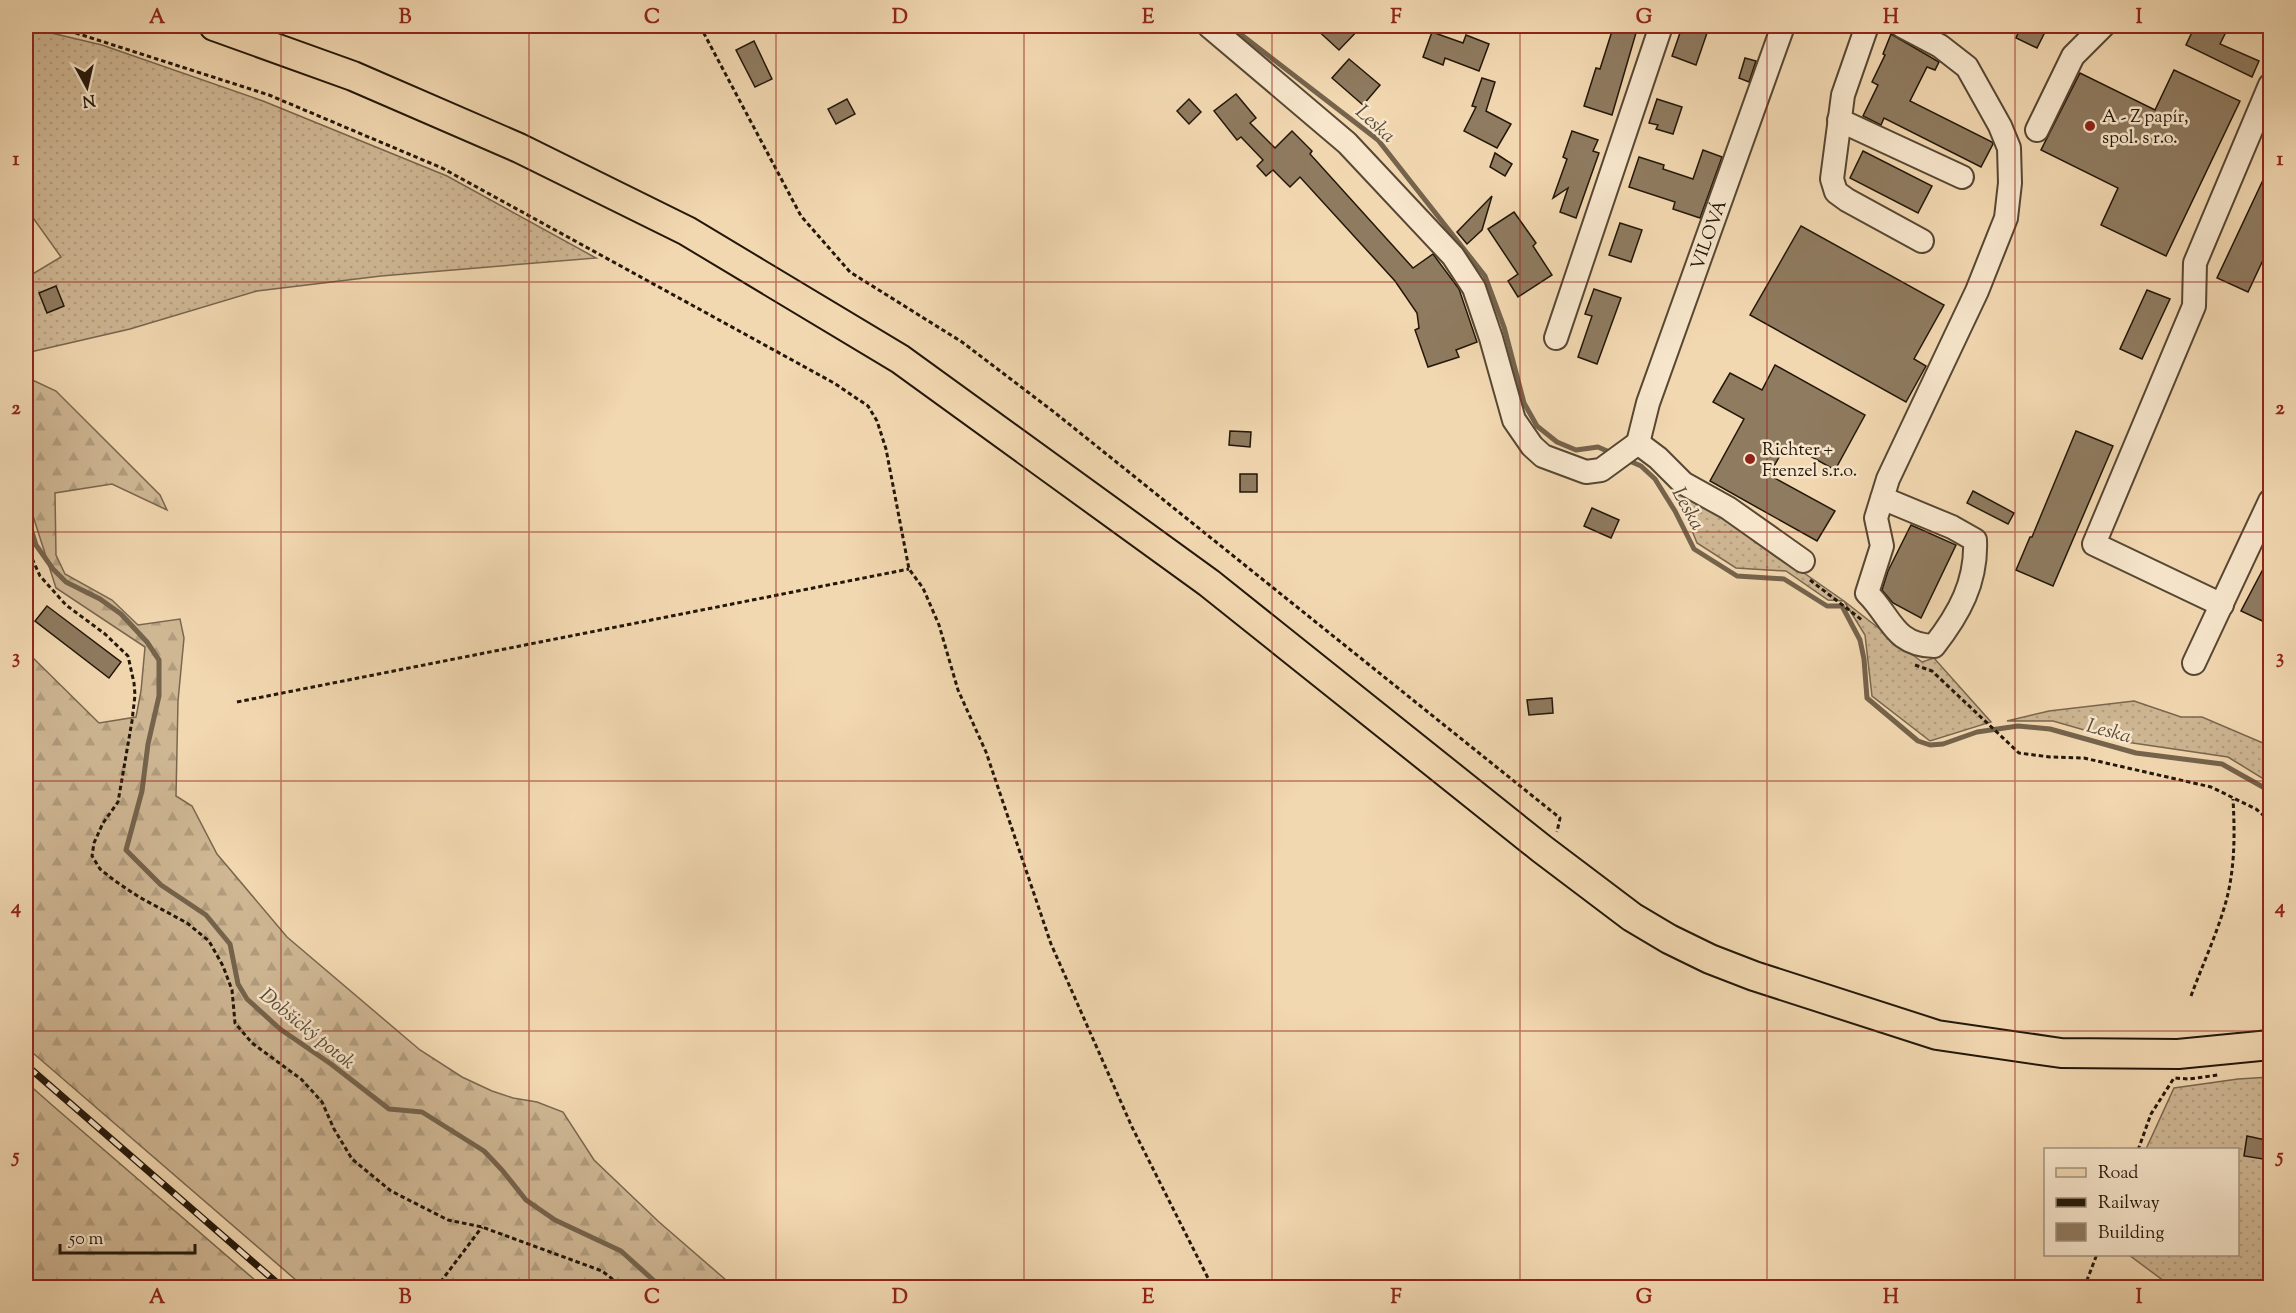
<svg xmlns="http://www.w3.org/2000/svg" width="2296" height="1313" font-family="'Sorts Mill Goudy',serif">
  <defs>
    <pattern id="grass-dots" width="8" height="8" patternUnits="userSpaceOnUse" patternTransform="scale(1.5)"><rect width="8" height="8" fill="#cfb794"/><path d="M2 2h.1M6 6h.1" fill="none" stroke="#b19d7e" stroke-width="1.8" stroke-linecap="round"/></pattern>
    <pattern id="forest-firs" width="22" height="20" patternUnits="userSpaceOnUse" patternTransform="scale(1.5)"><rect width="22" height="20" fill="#cfb794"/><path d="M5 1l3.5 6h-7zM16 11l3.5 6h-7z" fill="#b19d7e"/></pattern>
  </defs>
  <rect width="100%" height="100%" fill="#f2d8b1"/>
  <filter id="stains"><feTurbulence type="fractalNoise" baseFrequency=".00333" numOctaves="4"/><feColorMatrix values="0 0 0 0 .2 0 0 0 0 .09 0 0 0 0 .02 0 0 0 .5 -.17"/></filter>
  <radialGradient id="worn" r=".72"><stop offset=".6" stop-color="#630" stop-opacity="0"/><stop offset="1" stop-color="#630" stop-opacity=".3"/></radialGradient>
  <g fill="url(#grass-dots)" stroke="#79674e" stroke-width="1.5">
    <polygon points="26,27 102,45 263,101 447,176 596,258 381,276 257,291 130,329 26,353 26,278 61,257 26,208"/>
    <polygon points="1672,481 1844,601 1922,662 1934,658 1991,722 1930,741 1872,696 1865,635 1844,601 1828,600 1786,571 1736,568 1697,543"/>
    <polygon points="2134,701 2181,717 2202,717 2270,746 2270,783 2228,757 2126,742 2053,721 2007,721 2049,711"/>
    <polygon points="2270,1077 2270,1287 2172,1287 2129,1255 2238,1254 2238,1150 2146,1149 2174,1088 2238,1079"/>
  </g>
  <g fill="url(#forest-firs)" stroke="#79674e" stroke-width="1.5">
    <polygon points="26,377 56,391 160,495 167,510 112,484 55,493 56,555 65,574 112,600 138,625 180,619 184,638 178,701 176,796 192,806 217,854 287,937 420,1050 462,1077 492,1091 513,1098 537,1102 563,1112 594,1160 659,1222 734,1287 304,1287 26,1047 26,651 99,723 136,717 141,691 145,647 56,588 26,494"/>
    <polygon points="26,1082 52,1105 263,1287 26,1287"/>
  </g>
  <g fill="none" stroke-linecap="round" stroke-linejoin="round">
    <g stroke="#75634c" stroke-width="5">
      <polyline points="1230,26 1378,140 1485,276 1504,327 1524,403 1537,426 1557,442 1576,450 1598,447 1614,454"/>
      <polyline points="1625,459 1641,466 1655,479 1675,511 1694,549 1737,576 1784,579 1827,606 1842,606 1860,640 1864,659 1867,698 1918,741 1930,745 1943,744 1977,732 2018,726 2050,729 2136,753 2222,764 2270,791"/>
      <polyline points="26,513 36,545 53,569 66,582 100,599 121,614 147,642 159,660 159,696 148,744 142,791 126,850 161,885 206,915 230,944 238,984 247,999 280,1029 331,1064 389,1109 422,1112 484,1151 502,1170 526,1200 555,1220 621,1251 662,1288"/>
    </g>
  </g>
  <g fill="#8f7b60" stroke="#231709" stroke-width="1.5">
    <polygon points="1313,26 1362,26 1339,50"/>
    <polygon points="1621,26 1638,26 1612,115 1584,106 1596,68 1600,69 1613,28 1620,30"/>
    <polygon points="1688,26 1707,33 1696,65 1672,56 1681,30 1686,32"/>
    <polygon points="2021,26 2048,26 2037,48 2016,38"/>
    <polygon points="2195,26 2229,26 2220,44 2259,61 2252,77 2186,45"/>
    <polygon points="1432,32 1463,43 1466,35 1489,44 1479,71 1445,58 1443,65 1423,57"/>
    <polygon points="1891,34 1939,62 1935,70 1927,67 1910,101 1992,142 1993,144 1981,167 1884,118 1881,125 1863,116 1878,85 1872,82 1885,55 1883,54"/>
    <polygon points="754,41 772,79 755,87 736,50"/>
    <polygon points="1745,58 1756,61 1749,82 1739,78"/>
    <polygon points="1349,59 1380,85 1363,105 1332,78"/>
    <polygon points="2174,70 2240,101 2166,256 2101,225 2118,188 2041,150 2080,73 2155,110"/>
    <polygon points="1482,78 1495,82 1486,111 1511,124 1497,148 1464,131 1476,107 1472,106"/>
    <polygon points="1236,94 1256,118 1250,123 1275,148 1292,131 1312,151 1310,154 1413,268 1433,254 1459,289 1477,342 1456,350 1459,357 1428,367 1415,330 1419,328 1417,313 1395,281 1300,177 1290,187 1273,170 1266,176 1257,166 1263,160 1241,137 1237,140 1214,111"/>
    <polygon points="847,99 855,114 836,124 828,109"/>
    <polygon points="1189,99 1201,112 1189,124 1177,111"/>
    <polygon points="1657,99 1682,107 1673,134 1656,129 1658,125 1649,123"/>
    <polygon points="1572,131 1598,140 1593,151 1599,153 1576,218 1560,212 1568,188 1553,198 1567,159 1563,157"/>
    <polygon points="1703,150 1722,157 1700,218 1673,209 1675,202 1629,187 1639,157 1664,165 1663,169 1693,179"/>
    <polygon points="1863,151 1932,186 1918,213 1850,178"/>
    <polygon points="1495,153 1512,164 1505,176 1490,167"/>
    <polygon points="2271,163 2271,243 2248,292 2217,278"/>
    <polygon points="1492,196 1482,230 1467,244 1457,232"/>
    <polygon points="1514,212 1536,243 1533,246 1552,275 1518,297 1508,281 1518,274 1488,229"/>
    <polygon points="1620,223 1642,230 1631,262 1609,255"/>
    <polygon points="1801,226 1944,305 1914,359 1926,366 1906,402 1750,315"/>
    <polygon points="56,286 64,306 47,313 39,293"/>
    <polygon points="1594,289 1621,298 1597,364 1578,357 1592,316 1585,314"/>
    <polygon points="2147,290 2170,299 2142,359 2120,349"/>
    <polygon points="1775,365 1865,415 1835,470 1787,443 1769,475 1835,511 1817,541 1710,481 1744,419 1713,402 1730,373 1762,390"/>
    <polygon points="1230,431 1251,432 1250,447 1229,445"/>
    <polygon points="2076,431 2113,446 2053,586 2016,570 2030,537 2032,537"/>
    <rect x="1240" y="474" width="17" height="18"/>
    <polygon points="1973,491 2014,513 2008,524 1967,503"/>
    <polygon points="1592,508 1619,520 1611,538 1584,526"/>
    <polygon points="1911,525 1956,545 1921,618 1893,603 1882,590 1888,571"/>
    <polygon points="2271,554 2271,625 2241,611"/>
    <polygon points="47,606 121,662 109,678 35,621"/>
    <polygon points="1552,698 1553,713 1529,715 1527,700"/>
    <polygon points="2247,1136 2266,1140 2263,1159 2244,1156"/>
  </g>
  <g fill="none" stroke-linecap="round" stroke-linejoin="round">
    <g stroke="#574733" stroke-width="26">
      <g id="minor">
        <polyline points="1209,26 1347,143 1453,256 1474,288 1491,338 1514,420 1532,446 1543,456 1586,472 1601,470 1638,443"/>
        <polyline points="1867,26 1843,95 1832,179 1836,192 1847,200 1922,241"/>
        <polyline points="1839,120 1962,177"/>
        <polyline points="2037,130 2073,56 2103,26"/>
        <polyline points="1556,338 1661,26"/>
        <path id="s1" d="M1638,443L1648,403L1783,26"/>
        <polyline points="1638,443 1658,458 1683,483 1728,508 1803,561"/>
        <path d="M1882,498L1952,527L1975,540C1977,582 1959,614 1934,646C1893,645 1891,616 1867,593L1882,546L1876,518L1888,479L1977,291L2006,218L2010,183L2009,148L2000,126L1967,67L1940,46L1902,26"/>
        <polyline points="2222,605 2094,544 2194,306 2195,263 2270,85"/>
        <polyline points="2194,663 2270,501"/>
      </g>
    </g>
    <g stroke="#231709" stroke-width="32">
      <polyline id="major" points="214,26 353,76 519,148 687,231 900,359 1209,583 1542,849 1632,917 1669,939 1710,959 1754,976 1937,1035 2061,1053 2178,1054 2270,1045"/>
    </g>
    <g stroke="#231709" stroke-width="3" stroke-dasharray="4.5 3" stroke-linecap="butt">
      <polyline points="54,26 269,95 442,168 834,383 868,406 877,421 886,449 909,569 923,588 939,625 958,690 986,752 1051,944 1132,1127 1213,1288"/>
      <polyline points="700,26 801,216 850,272 962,342 1054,412 1560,818 1557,832"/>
      <polyline points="26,545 40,576 66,605 105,634 128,656 134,683 135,695 132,721 118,802 103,823 94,843 92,856 100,869 115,881 139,897 187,923 209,941 223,966 232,990 235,1023 252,1043 301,1079 313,1092 322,1102 334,1129 352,1159 391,1191 448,1220 482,1227 602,1271 624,1288"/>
      <polyline points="1810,580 1862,620"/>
      <polyline points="1915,665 1932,671 2019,753 2050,757 2084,758 2211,787 2256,809 2270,821"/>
      <polyline points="237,702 909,569"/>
      <path d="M2191,996C2202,966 2216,936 2225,905C2235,871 2235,835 2233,799"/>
      <polyline points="2138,1150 2151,1114 2174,1078 2189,1079 2218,1075"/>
      <polyline points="436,1288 482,1227"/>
      <polyline points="2084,1288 2097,1254"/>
    </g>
    <use href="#minor" stroke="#f7e6cc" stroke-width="22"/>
    <use href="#major" stroke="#f2d8b1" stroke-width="28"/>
    <g stroke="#231709" stroke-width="7">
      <polyline id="rail" points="26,1065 283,1288"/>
    </g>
    <use href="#rail" stroke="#f7e6cc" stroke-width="4.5" stroke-dasharray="14" stroke-linecap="butt"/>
  </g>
  <path fill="none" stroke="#8f2418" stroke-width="1.5" stroke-opacity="0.55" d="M281,26V1288M529,26V1288M776,26V1288M1024,26V1288M1272,26V1288M1520,26V1288M1767,26V1288M2015,26V1288M26,282H2270M26,532H2270M26,781H2270M26,1031H2270"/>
  <g fill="#8f2418" stroke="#f7e6cc" stroke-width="2">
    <circle cx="2090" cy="126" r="6"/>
    <circle cx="1750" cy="459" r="6"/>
  </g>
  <g text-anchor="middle" stroke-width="5" stroke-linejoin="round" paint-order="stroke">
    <g font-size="18" fill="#231709" stroke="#f7e6cc" text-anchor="start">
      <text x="2102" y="122">A - Z papír,<tspan x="2102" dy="21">spol. s r.o.</tspan></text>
      <text x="1762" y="455">Richter +<tspan x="1762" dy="21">Frenzel s.r.o.</tspan></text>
    </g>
    <g font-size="18" fill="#231709" stroke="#f7e6cc">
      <text dy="6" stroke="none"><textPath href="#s1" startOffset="220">VILOVÁ</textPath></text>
    </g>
    <g font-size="20" font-style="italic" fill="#5a4a35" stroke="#f7e6cc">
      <text transform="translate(1376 123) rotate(42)" y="7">Leska</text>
      <text transform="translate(1689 508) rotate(61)" y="7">Leska</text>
      <text transform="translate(2109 730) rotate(15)" y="7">Leska</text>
      <text transform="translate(308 1028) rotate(39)" y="7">Dobšický potok</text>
    </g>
  </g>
  <rect width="2296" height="1313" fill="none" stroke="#f2d8b1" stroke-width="66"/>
  <rect x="2044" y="1148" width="195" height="108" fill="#f7e6cc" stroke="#a2937e" stroke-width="1.5"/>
  <rect x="2056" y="1168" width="30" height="9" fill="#f2d8b1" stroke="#a2937e" stroke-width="1.5"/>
  <text x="2098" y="1178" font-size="18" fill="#231709">Road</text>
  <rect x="2056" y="1198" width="30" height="9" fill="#231709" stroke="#a2937e" stroke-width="1.5"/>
  <text x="2098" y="1208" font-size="18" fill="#231709">Railway</text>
  <rect x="2056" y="1223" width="30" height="18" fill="#8f7b60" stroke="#a2937e" stroke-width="1.5"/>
  <text x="2098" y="1238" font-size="18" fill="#231709">Building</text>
  <g transform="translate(87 87) rotate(172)" stroke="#f7e6cc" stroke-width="4.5" paint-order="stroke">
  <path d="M0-4.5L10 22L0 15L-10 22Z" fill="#231709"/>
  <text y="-9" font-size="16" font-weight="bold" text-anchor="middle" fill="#231709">N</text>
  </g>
  <path d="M60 1244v9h135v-9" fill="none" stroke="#231709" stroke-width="3"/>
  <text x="69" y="1244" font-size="18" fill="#231709" stroke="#f7e6cc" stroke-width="4.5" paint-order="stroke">50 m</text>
  <rect x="33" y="33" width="2230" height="1247" fill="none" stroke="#8f2418" stroke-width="2"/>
  <g font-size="20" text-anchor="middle" font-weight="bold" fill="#8f2418">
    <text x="157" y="23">A</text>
    <text x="405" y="23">B</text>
    <text x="652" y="23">C</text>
    <text x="900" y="23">D</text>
    <text x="1148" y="23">E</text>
    <text x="1396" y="23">F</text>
    <text x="1644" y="23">G</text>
    <text x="1891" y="23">H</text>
    <text x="2139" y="23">I</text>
    <text x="16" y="165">1</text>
    <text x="2280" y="165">1</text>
    <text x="16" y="414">2</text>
    <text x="2280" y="414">2</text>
    <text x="16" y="663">3</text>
    <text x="2280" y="663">3</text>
    <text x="16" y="913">4</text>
    <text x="2280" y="913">4</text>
    <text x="16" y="1162">5</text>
    <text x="2280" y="1162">5</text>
    <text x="157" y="1303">A</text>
    <text x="405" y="1303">B</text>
    <text x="652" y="1303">C</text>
    <text x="900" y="1303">D</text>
    <text x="1148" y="1303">E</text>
    <text x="1396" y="1303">F</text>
    <text x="1644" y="1303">G</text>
    <text x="1891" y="1303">H</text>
    <text x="2139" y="1303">I</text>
  </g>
  <rect width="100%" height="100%" filter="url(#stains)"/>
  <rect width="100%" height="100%" fill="url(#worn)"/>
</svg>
